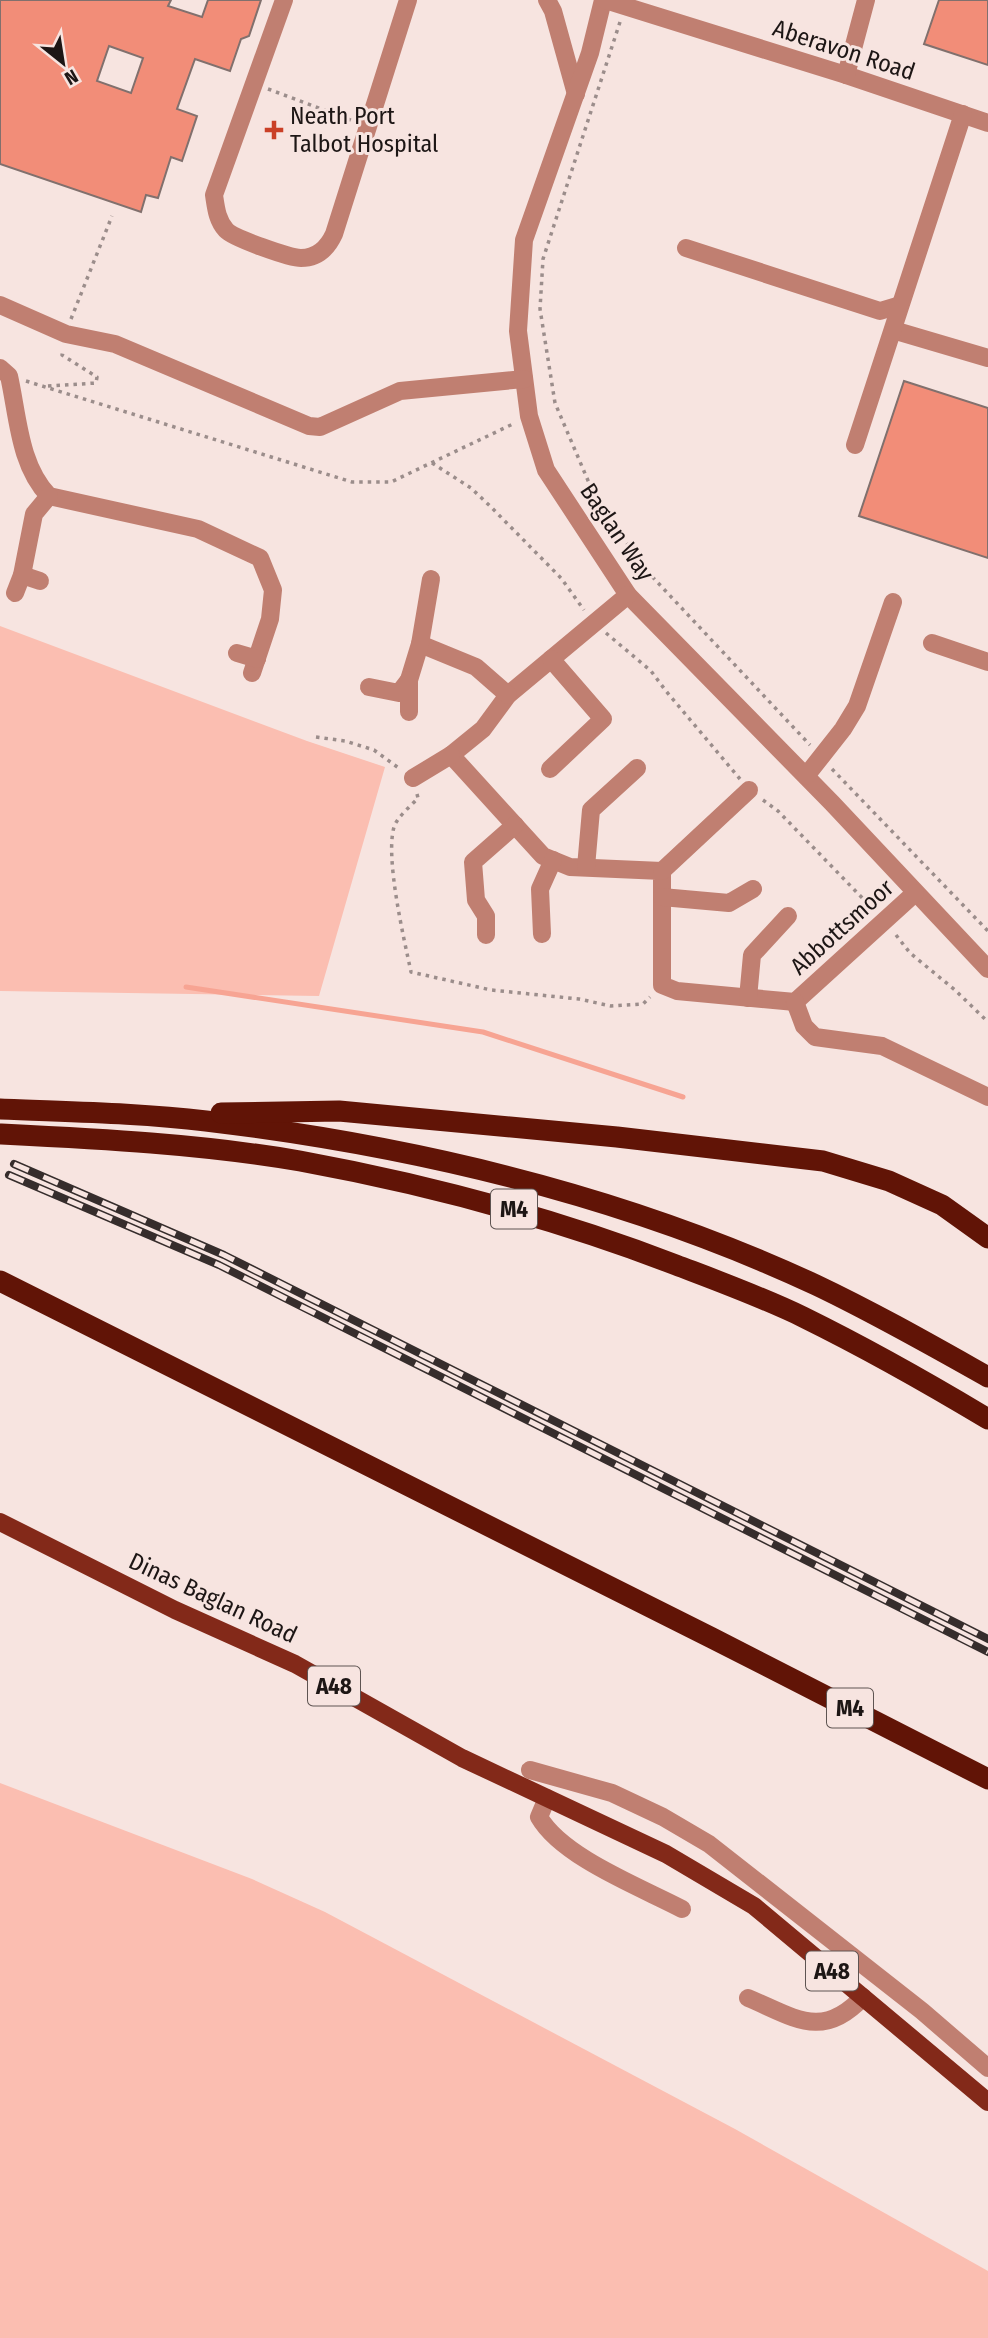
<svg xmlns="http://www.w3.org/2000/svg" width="988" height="2338" font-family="'Fira Sans Condensed',sans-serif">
  <rect width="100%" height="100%" fill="#f7e4e0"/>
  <g fill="#fbbeb1">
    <polygon points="0,626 307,741 385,767 319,996 0,991"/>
    <polygon points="0,1783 252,1879 325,1912 735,2129 988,2271 988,2338 0,2338"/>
  </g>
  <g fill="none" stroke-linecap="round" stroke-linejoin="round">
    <polyline stroke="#f7a493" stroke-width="5" points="186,987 483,1032 683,1097"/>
  </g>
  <g fill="#f28d78" stroke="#81706d" stroke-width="2" fill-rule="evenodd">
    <path d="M0,0H171L168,6L202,17L208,0H261L249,36L241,39L230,71L195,59L177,109L197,116L182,161L171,157L158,198L146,195L141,212L0,164ZM109,46L143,58L131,93L97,81Z"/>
    <polygon points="939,0 988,0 988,65 924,44"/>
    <polygon points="904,381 988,408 988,558 859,516"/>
  </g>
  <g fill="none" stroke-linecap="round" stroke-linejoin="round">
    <g stroke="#9b8d8b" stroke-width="3.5" stroke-dasharray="3.5 5" stroke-linecap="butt">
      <polyline points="620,22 543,259 540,309 555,403 595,497 645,569 810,745"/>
      <polyline points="268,89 353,121"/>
      <polyline points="71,319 112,216"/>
      <polyline points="26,381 352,482 391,482 515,423"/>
      <polyline points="48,386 96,383 97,377 62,355 63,350"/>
      <polyline points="432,463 471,488 490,506 561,578 584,610"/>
      <polyline points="606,633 651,671 666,691 740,779"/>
      <polyline points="316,737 345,741 374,750 400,769"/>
      <polyline points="832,769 988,931"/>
      <path d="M417,794L418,798C411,806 397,817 394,827C385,858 404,939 411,972L491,990L579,999L611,1006L643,1004L650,997"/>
      <polyline points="763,800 778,811 872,908"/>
      <polyline points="896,935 910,953 955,990 988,1022"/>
    </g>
    <g stroke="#c07f71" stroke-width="18">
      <path d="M284,0L214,195C216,208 217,220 226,230C233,238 290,258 301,258C318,258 328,247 334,234L408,0"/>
      <polyline points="547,0 553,11 576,94"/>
      <polyline points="603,0 590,53 524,240 518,331 529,416 546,470 628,595 832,803 988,969"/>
      <polyline points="605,0 846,75 988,123"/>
      <polyline points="846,75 866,0"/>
      <polyline points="686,248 880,311 900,305"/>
      <polyline points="0,305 66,334 115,344 309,426 320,427 400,391 524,379"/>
      <polyline points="893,330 988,358"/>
      <path d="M0,368L9,376C18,416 19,465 49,496L198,529L260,558L273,590L270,619L252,673"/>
      <polyline points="855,445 963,114"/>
      <polyline points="22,575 40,581"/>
      <polyline points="15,593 22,575 34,514 49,496"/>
      <polyline points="628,595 508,695 483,729 451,755 543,856 570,867 662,871 662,985 677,991 795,1002 915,893"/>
      <polyline points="932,643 988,662"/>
      <polyline points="420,644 476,667 508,695"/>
      <polyline points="237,653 257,659"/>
      <polyline points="409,680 420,644 431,579"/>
      <polyline points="369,687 399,693 409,680 409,712"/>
      <polyline points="550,769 603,719 551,659"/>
      <polyline points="806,776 843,729 857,706 893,602"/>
      <polyline points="413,778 451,755"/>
      <polyline points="586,867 591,810 637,768"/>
      <polyline points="662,871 749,790"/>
      <polyline points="662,897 729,903 753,889"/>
      <polyline points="542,934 540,889 553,860"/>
      <polyline points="486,935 486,916 476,900 473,862 515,825"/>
      <polyline points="748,998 752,955 788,916"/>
      <polyline points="795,1002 804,1026 815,1037 882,1046 988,1097"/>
      <polyline points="530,1770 612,1793 663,1817 709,1844 922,2011 988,2068"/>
      <path d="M547,1798L539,1817C562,1857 640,1887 682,1909"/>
      <path d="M748,1998C794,2017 822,2041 863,1997"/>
    </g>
    <polyline stroke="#832919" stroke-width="18" points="0,1522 175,1610 295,1664 462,1758 666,1854 754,1906 988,2102"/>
    <g stroke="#611406" stroke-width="21">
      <path d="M0,1109C68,1112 138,1113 206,1121C414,1146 625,1196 816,1285C875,1313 931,1345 988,1377"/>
      <polyline points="221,1113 339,1111 617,1137 823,1161 889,1181 942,1205 988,1238"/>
      <path d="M0,1134C100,1139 201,1144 300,1161C431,1185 551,1217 676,1265C718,1281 762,1297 803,1317C866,1348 928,1383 988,1419"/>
      <polyline points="0,1281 712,1638 988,1779"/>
    </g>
    <g stroke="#362d2c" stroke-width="8">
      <g id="rail">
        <polyline points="14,1164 224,1255 988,1639"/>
        <polyline points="9,1175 219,1265 988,1652"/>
      </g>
    </g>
    <use href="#rail" stroke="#f7e4e0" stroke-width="5" stroke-dasharray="16" stroke-linecap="butt"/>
  </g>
  <path fill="#ca3f26" stroke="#f7e4e0" stroke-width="2.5" d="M270.5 119.5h7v7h7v7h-7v7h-7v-7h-7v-7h7z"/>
  <g text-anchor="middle" stroke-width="6" stroke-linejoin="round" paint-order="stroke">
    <g fill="#f7e4e0" stroke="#5e5452" stroke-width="2">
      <rect x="491" y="1189.5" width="46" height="39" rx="5"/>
      <rect x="308" y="1666.5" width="52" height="39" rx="5"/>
      <rect x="827" y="1688.5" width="46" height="39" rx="5"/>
      <rect x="806" y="1951.5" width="52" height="39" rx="5"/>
    </g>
    <g font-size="23" font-weight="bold" fill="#1d1615">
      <text x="514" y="1217">M4</text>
      <text x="334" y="1694">A48</text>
      <text x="850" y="1716">M4</text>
      <text x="832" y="1979">A48</text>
    </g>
    <g font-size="24" fill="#1d1615" stroke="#f7e4e0">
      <text transform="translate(844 50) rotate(18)" y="8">Aberavon Road</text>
      <text transform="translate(617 532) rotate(56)" y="8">Baglan Way</text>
      <text transform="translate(842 927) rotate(-42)" y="8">Abbottsmoor</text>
      <text transform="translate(213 1598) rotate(25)" y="8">Dinas Baglan Road</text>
    </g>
    <g font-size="24" fill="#1d1615" stroke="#f7e4e0" text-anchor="start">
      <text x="290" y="124">Neath Port<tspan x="290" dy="28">Talbot Hospital</tspan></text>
    </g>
  </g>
  <g transform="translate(63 63) rotate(150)" stroke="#f7e4e0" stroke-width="5" paint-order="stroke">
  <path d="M0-5L12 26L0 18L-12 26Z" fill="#1d1615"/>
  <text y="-10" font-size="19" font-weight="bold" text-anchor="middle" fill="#1d1615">N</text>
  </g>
</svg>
